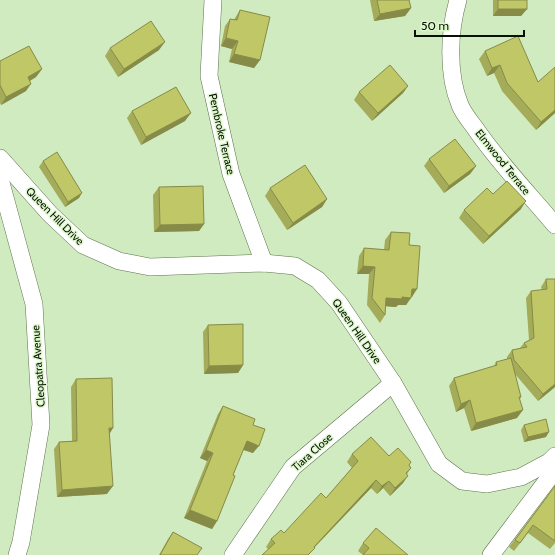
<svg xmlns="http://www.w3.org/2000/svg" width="555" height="555" font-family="Cabin,sans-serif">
  <rect width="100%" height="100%" fill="#d1ebc0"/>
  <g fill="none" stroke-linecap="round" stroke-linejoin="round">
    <g stroke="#5d734d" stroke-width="18">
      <g id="minor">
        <polyline points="213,0 209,76 231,174 264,263"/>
        <path d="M458,0C449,31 447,74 460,105C463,113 470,121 475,128C499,163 528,193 555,225"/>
        <polyline points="0,158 50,214 83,245 119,261 150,267 264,263 295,266 318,280 339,303 393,383 439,464 462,481 487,484 521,477 549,462 555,456"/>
        <polyline points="0,179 34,304 41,425 21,542 17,555"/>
        <polyline points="233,555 293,467 393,383"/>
        <polyline points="491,555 555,470"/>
      </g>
    </g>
    <use href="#minor" stroke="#fff" stroke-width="17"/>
  </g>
  <g fill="#a4ab59">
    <polygon points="370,0 409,0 411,8 405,16 374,21"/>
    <polygon points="493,0 527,0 527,9 521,16 493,16"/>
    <polygon points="240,10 260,60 254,68 229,62 232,49 221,46 225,26 230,19 234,20 235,18"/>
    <polygon points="110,48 159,50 118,77 105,56"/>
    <polygon points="485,51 538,82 555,113 536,130 502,91 494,73 487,76 479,59"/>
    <polygon points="0,61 42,69 36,77 30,81 26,91 1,105 0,103"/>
    <polygon points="408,86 403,93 372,121 354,100 359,92"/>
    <polygon points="132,111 185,121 141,145 127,118"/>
    <polygon points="429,159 476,166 470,174 444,193 424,166"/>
    <polygon points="43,161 79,198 65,207 39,167"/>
    <polygon points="159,187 204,224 199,231 154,232 153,195"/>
    <polygon points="270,188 327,199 322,207 287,230 265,196"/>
    <polygon points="493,194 521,209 483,244 459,218 464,210"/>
    <polygon points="391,232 409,245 412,297 411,297 406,305 398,305 396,307 386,306 385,315 380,323 367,305 369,274 357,274 359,256 364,248 384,250 385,240"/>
    <polygon points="546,279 555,279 555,387 538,401 515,374 521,397 520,399 517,418 471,431 464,408 456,412 449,386 454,378 494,366 496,362 507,359 507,357 512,350 520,348 524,343 529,340 526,298 531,291 542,290 541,287"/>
    <polygon points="208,325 243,365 238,373 204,374 203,332"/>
    <polygon points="76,379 113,428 110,433 107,494 57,497 54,449 59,442 72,441 71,387"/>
    <polygon points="223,406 253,425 253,453 243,450 233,475 217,521 212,529 184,518 207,461 200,458 218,414"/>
    <polygon points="524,425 546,437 524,442 521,430"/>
    <polygon points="352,454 389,456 409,465 411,468 407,474 403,483 390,496 383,488 377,494 371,488 314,548 268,549 266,547 271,539 284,533 326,498 352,468 347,462"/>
    <polygon points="555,486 555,543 550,549 528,533 514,551 509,547"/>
    <polygon points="173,532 197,555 159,555 168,539"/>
    <polygon points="363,543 408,555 363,555 358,551"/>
  </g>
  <g fill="#868b48">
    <polygon points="411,8 405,16 374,21 380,14"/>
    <polygon points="498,9 527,9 521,16 493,16"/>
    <polygon points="226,38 238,41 232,49 221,46"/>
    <polygon points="165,42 159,50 118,77 124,69"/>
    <polygon points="234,54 260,60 254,68 229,62"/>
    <polygon points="500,65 494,73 487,76 492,68"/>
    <polygon points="42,69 36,77 22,85 28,77"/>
    <polygon points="31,84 26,91 1,105 6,97"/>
    <polygon points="408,86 403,93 372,121 378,113"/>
    <polygon points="555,110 555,113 536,130 541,122"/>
    <polygon points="191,113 185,121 141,145 146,137"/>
    <polygon points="476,166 470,174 444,193 449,186"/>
    <polygon points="82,193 79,198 65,207 68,202"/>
    <polygon points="327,199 322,207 287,230 293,223"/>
    <polygon points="526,201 521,209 483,244 489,236"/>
    <polygon points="204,224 199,231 154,232 160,225"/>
    <polygon points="363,266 375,267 369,274 357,274"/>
    <polygon points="412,289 417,289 412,297 406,297"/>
    <polygon points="402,297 411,298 406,305 398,305 396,307 381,306 386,298"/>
    <polygon points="243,365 238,373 204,374 209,366"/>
    <polygon points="555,384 555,387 538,401 543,394"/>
    <polygon points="470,400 464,408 456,412 461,404"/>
    <polygon points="523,410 517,418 471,431 476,423"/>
    <polygon points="109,428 113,428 108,436"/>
    <polygon points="549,432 546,437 524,442 528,437"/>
    <polygon points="247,441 259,446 253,453 241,449"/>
    <polygon points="206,450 213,453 207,461 200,458"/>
    <polygon points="408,476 403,483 390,496 395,488"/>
    <polygon points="376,480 371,488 308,554 314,547"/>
    <polygon points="389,481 383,488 377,494 382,486"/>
    <polygon points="113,486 107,494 57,497 62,490"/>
    <polygon points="190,510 217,521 212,529 184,518"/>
  </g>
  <g fill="#bfc767" stroke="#868b48">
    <polygon points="377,0 409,0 411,8 380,14"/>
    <rect x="498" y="0" width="29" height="9"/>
    <polygon points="240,10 270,17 260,60 234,54 238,41 226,38 230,19 237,20"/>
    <polygon points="151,21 165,42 124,69 110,48"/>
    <polygon points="518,36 538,82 555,67 555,110 541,122 507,83 500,65 492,68 485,51"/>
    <polygon points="29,46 42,69 28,77 31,84 6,97 0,85 0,61"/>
    <polygon points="390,65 408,86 378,113 359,92"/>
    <polygon points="176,87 191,113 146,137 132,111"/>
    <polygon points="455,139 476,166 449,186 429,159"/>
    <polygon points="57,152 82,193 68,202 43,161"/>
    <polygon points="305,165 327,199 293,223 270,188"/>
    <polygon points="507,181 526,201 489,236 464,210 487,188 493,194"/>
    <polygon points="203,186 204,224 160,225 159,187"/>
    <polygon points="391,232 410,233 409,245 420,246 417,289 412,289 411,298 402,297 402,299 386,298 385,315 372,298 375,267 363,266 364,248 389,250"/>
    <polygon points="546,279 555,279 555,384 543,394 514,360 512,350 527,347 524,343 534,338 531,291 547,289"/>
    <polygon points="243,324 243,365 209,366 208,325"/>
    <polygon points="511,358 521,397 519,397 523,410 476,423 470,400 461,404 454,378 497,365 496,362"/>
    <polygon points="112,378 113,428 109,428 113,486 62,490 59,442 77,441 76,379"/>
    <polygon points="223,406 255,419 253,425 265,429 259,446 247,441 233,475 235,476 217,521 190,510 213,453 206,450"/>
    <polygon points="546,419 549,432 528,437 524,425"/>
    <polygon points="371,437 389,456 398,448 411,462 409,465 411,468 406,473 408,476 395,488 389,481 382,486 376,480 314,547 315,548 308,555 262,555 275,543 271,539 281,530 284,533 321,493 326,498 358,461 352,454"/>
    <polygon points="555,486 555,541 533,525 520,543 515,540"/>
    <polygon points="376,528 408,555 363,555 369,548 363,543"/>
    <polygon points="173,532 202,548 197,555 160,555"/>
  </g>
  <g text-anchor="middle" stroke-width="3" stroke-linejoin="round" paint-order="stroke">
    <g font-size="11" fill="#091104" stroke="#def8cd">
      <text transform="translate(222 134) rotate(77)" y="4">Pembroke Terrace</text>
      <text transform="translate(503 162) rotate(51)" y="4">Elmwood Terrace</text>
      <text transform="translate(55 216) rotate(45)" y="4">Queen Hill Drive</text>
      <text transform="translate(357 331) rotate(55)" y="4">Queen Hill Drive</text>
      <text transform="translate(38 366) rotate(-94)" y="4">Cleopatra Avenue</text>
      <text transform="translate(312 452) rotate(-42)" y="4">Tiara Close</text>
    </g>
  </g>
  <path d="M415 30v6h109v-6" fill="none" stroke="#091104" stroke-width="2"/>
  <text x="421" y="30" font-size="12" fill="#091104" stroke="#def8cd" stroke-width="3" paint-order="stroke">50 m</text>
</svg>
